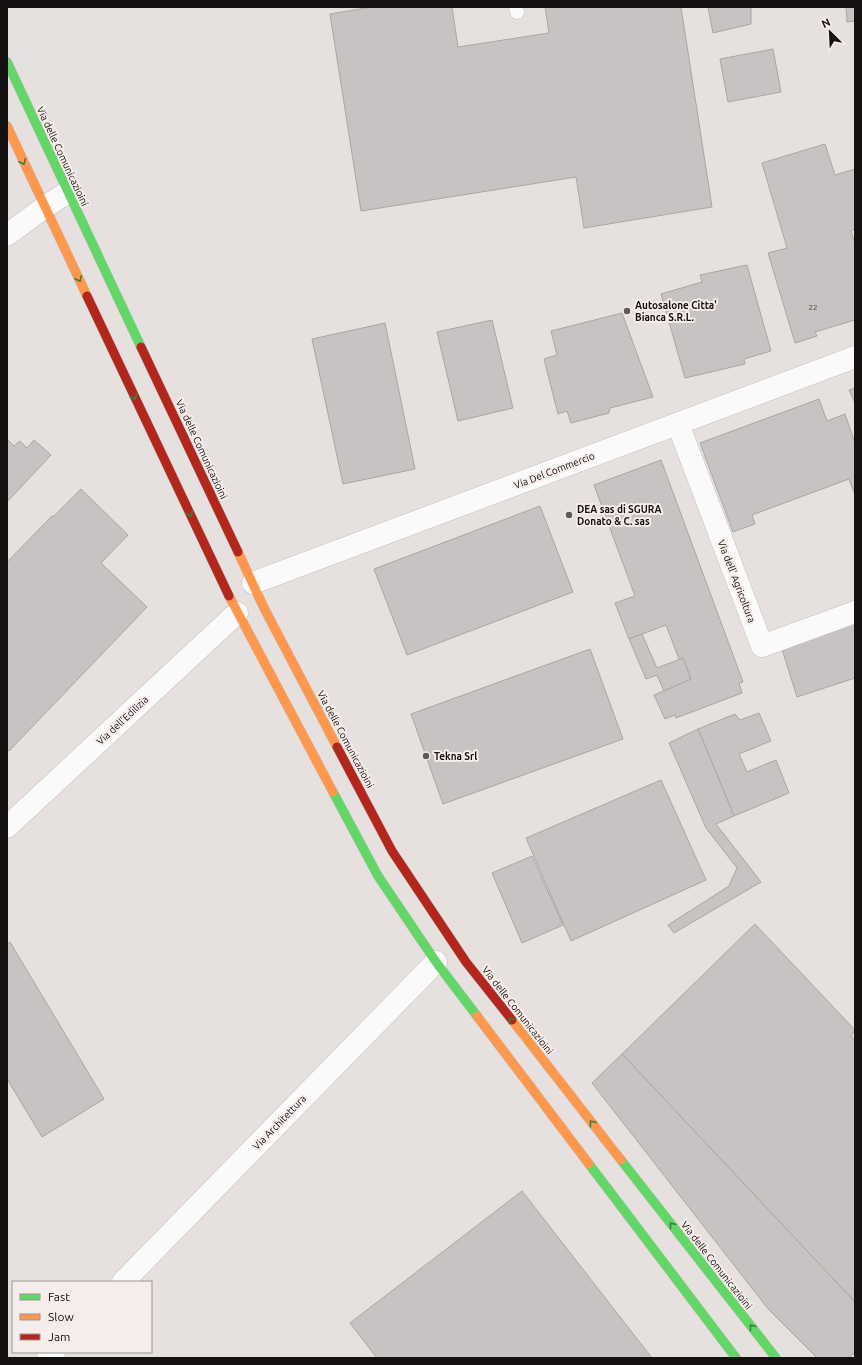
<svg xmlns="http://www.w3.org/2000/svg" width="862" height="1365" font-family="Ubuntu,sans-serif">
  <rect width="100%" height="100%" fill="#e6e1df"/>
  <g fill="#c7c3c2" stroke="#aaa6a5">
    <polygon points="372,7 452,7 458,47 549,33 545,7 681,7 712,207 584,228 576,177 361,211 330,14"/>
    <polygon points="708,7 751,7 751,24 713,33"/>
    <polygon points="846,7 855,7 855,21 847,22"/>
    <polygon points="773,49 781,92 728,102 720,59"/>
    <polygon points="825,144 835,175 855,169 855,229 851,231 855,244 855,320 815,332 817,336 795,343 768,253 787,248 762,163"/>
    <polygon points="747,265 771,351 744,359 745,364 685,378 661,294 702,282 700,275"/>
    <polygon points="622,313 653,397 610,408 609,413 571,423 567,411 558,414 544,359 557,355 551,331"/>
    <polygon points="492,320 513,408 458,421 437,332"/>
    <polygon points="385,323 415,469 343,484 312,339"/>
    <polygon points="855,388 855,403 849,390"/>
    <polygon points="819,399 827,421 845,414 855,443 855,495 849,479 752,515 755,524 733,532 700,443"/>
    <polygon points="7,439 14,446 20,441 27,448 34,440 51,455 7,502"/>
    <polygon points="661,460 743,682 739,683 742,693 676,718 675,715 665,719 654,695 691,679 683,658 679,659 666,625 629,639 615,603 635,596 594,485"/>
    <polygon points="81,489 128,535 101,563 147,607 9,751 7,749 7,562 52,516 53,517"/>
    <polygon points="540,506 573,592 407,655 374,569"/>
    <polygon points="855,623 855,678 797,697 781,646"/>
    <polygon points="642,634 657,668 683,658 691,679 664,691 657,675 646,679 629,639"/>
    <polygon points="590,649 623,739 443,804 411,714"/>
    <polygon points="759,713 771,741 739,754 747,772 776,760 789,793 734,816 698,729 735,714 740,720"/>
    <polygon points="698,729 734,816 716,824 761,882 674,933 668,925 729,886 737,868 706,828 669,743"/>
    <polygon points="661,780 706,880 571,941 526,838"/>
    <polygon points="532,856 563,925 522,943 492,873"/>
    <polygon points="755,924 855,1030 851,1036 855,1040 855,1302 622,1054"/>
    <polygon points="10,942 104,1099 42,1137 7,1079 7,944"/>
    <polygon points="622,1054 855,1302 855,1352 849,1358 817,1358 769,1310 592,1083"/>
    <polygon points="522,1191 652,1358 377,1358 350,1323"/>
  </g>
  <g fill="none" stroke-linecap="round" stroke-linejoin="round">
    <g stroke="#c3bfbd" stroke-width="15">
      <polyline id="lane" points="516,7 517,12"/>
    </g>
    <g stroke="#c3bfbd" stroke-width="23">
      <g id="street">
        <polyline points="7,235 45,207 68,192"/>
        <polyline points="678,424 762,646 855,612"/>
        <polyline points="253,583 855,357"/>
        <polyline points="7,827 237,613"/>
        <polyline points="123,1282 436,962"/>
        <polyline points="48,1358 54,1352"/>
      </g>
    </g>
    <g stroke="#c3bfbd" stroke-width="10">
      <g id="fast">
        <polyline points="7,62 141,347"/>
        <polyline points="333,792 378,876 436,962 477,1016"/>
        <polyline points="621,1160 776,1358"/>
        <polyline points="589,1164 736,1358"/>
      </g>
    </g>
    <g stroke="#c3bfbd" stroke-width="10">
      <g id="slow">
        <polyline points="7,126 87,296"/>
        <polyline points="238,552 264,608 337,747"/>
        <polyline points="229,596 333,792"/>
        <polyline points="477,1016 589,1164"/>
        <polyline points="512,1020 621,1160"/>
      </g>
    </g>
    <g stroke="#c3bfbd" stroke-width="10">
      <g id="jam">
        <polyline points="87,296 229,596"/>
        <polyline points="141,347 238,552"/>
        <polyline points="337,747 392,851 466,962 512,1020"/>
      </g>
    </g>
    <use href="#lane" stroke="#fbfafa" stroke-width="14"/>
    <use href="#street" stroke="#fbfafa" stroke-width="22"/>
    <use href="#fast" stroke="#63d668" stroke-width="9"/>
    <use href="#slow" stroke="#ff974d" stroke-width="9"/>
    <use href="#jam" stroke="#b3261e" stroke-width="9"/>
  </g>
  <defs><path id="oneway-chevron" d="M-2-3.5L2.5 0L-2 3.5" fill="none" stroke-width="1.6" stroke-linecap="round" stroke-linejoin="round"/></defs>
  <g stroke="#3f7d40">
    <use href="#oneway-chevron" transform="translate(23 162) rotate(65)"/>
    <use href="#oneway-chevron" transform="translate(79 279) rotate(65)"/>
    <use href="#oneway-chevron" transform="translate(134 397) rotate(65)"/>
    <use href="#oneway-chevron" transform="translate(190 514) rotate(65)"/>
    <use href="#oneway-chevron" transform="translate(511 1020) rotate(-128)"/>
    <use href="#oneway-chevron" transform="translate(592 1123) rotate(-128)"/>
    <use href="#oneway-chevron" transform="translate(672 1225) rotate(-128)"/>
    <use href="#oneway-chevron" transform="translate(752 1327) rotate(-128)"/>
  </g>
  <g fill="#5e5a58" stroke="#f6edea" stroke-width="1.5">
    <circle cx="627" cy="311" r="4"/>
    <circle cx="569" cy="515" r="4"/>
    <circle cx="426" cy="756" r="4"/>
  </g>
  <g text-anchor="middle" stroke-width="4" stroke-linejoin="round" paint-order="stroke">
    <g font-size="8" fill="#413e3c">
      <text x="813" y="310">22</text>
    </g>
    <g font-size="10" fill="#141110" stroke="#f6edea">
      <text transform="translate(63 156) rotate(65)" y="4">Via delle Comunicazioini</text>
      <text transform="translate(202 449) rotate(65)" y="4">Via delle Comunicazioini</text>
      <text transform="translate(554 470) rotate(-21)" y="4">Via Del Commercio</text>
      <text transform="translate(737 581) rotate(69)" y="4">Via dell' Agricoltura</text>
      <text transform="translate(122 720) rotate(-43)" y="4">Via dell'Edilizia</text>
      <text transform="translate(346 739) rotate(62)" y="4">Via delle Comunicazioini</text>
      <text transform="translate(518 1010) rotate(52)" y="4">Via delle Comunicazioini</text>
      <text transform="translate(279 1122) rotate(-46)" y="4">Via Architettura</text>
      <text transform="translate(717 1265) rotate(52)" y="4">Via delle Comunicazioini</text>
    </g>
    <g font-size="10" font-weight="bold" fill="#141110" stroke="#f6edea" text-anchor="start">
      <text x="635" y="309">Autosalone Citta'<tspan x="635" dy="12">Bianca S.R.L.</tspan></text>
      <text x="577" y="513">DEA sas di SGURA<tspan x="577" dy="12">Donato &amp; C. sas</tspan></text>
      <text x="434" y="760">Tekna Srl</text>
    </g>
  </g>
  <rect width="862" height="1365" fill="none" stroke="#141110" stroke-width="16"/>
  <rect x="12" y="1281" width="140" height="72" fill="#f6edea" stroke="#9c9593"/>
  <rect x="20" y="1294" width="20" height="6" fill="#63d668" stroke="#9c9593"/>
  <text x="48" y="1301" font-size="12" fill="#141110">Fast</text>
  <rect x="20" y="1314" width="20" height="6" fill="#ff974d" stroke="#9c9593"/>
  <text x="48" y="1321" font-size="12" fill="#141110">Slow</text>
  <rect x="20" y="1334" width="20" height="6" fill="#b3261e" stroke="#9c9593"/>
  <text x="48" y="1341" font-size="12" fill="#141110">Jam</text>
  <g transform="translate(830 32) rotate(336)" stroke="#f6edea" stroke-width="3" paint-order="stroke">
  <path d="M0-3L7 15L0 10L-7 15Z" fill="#141110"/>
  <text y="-6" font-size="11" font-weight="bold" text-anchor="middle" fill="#141110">N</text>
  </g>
</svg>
